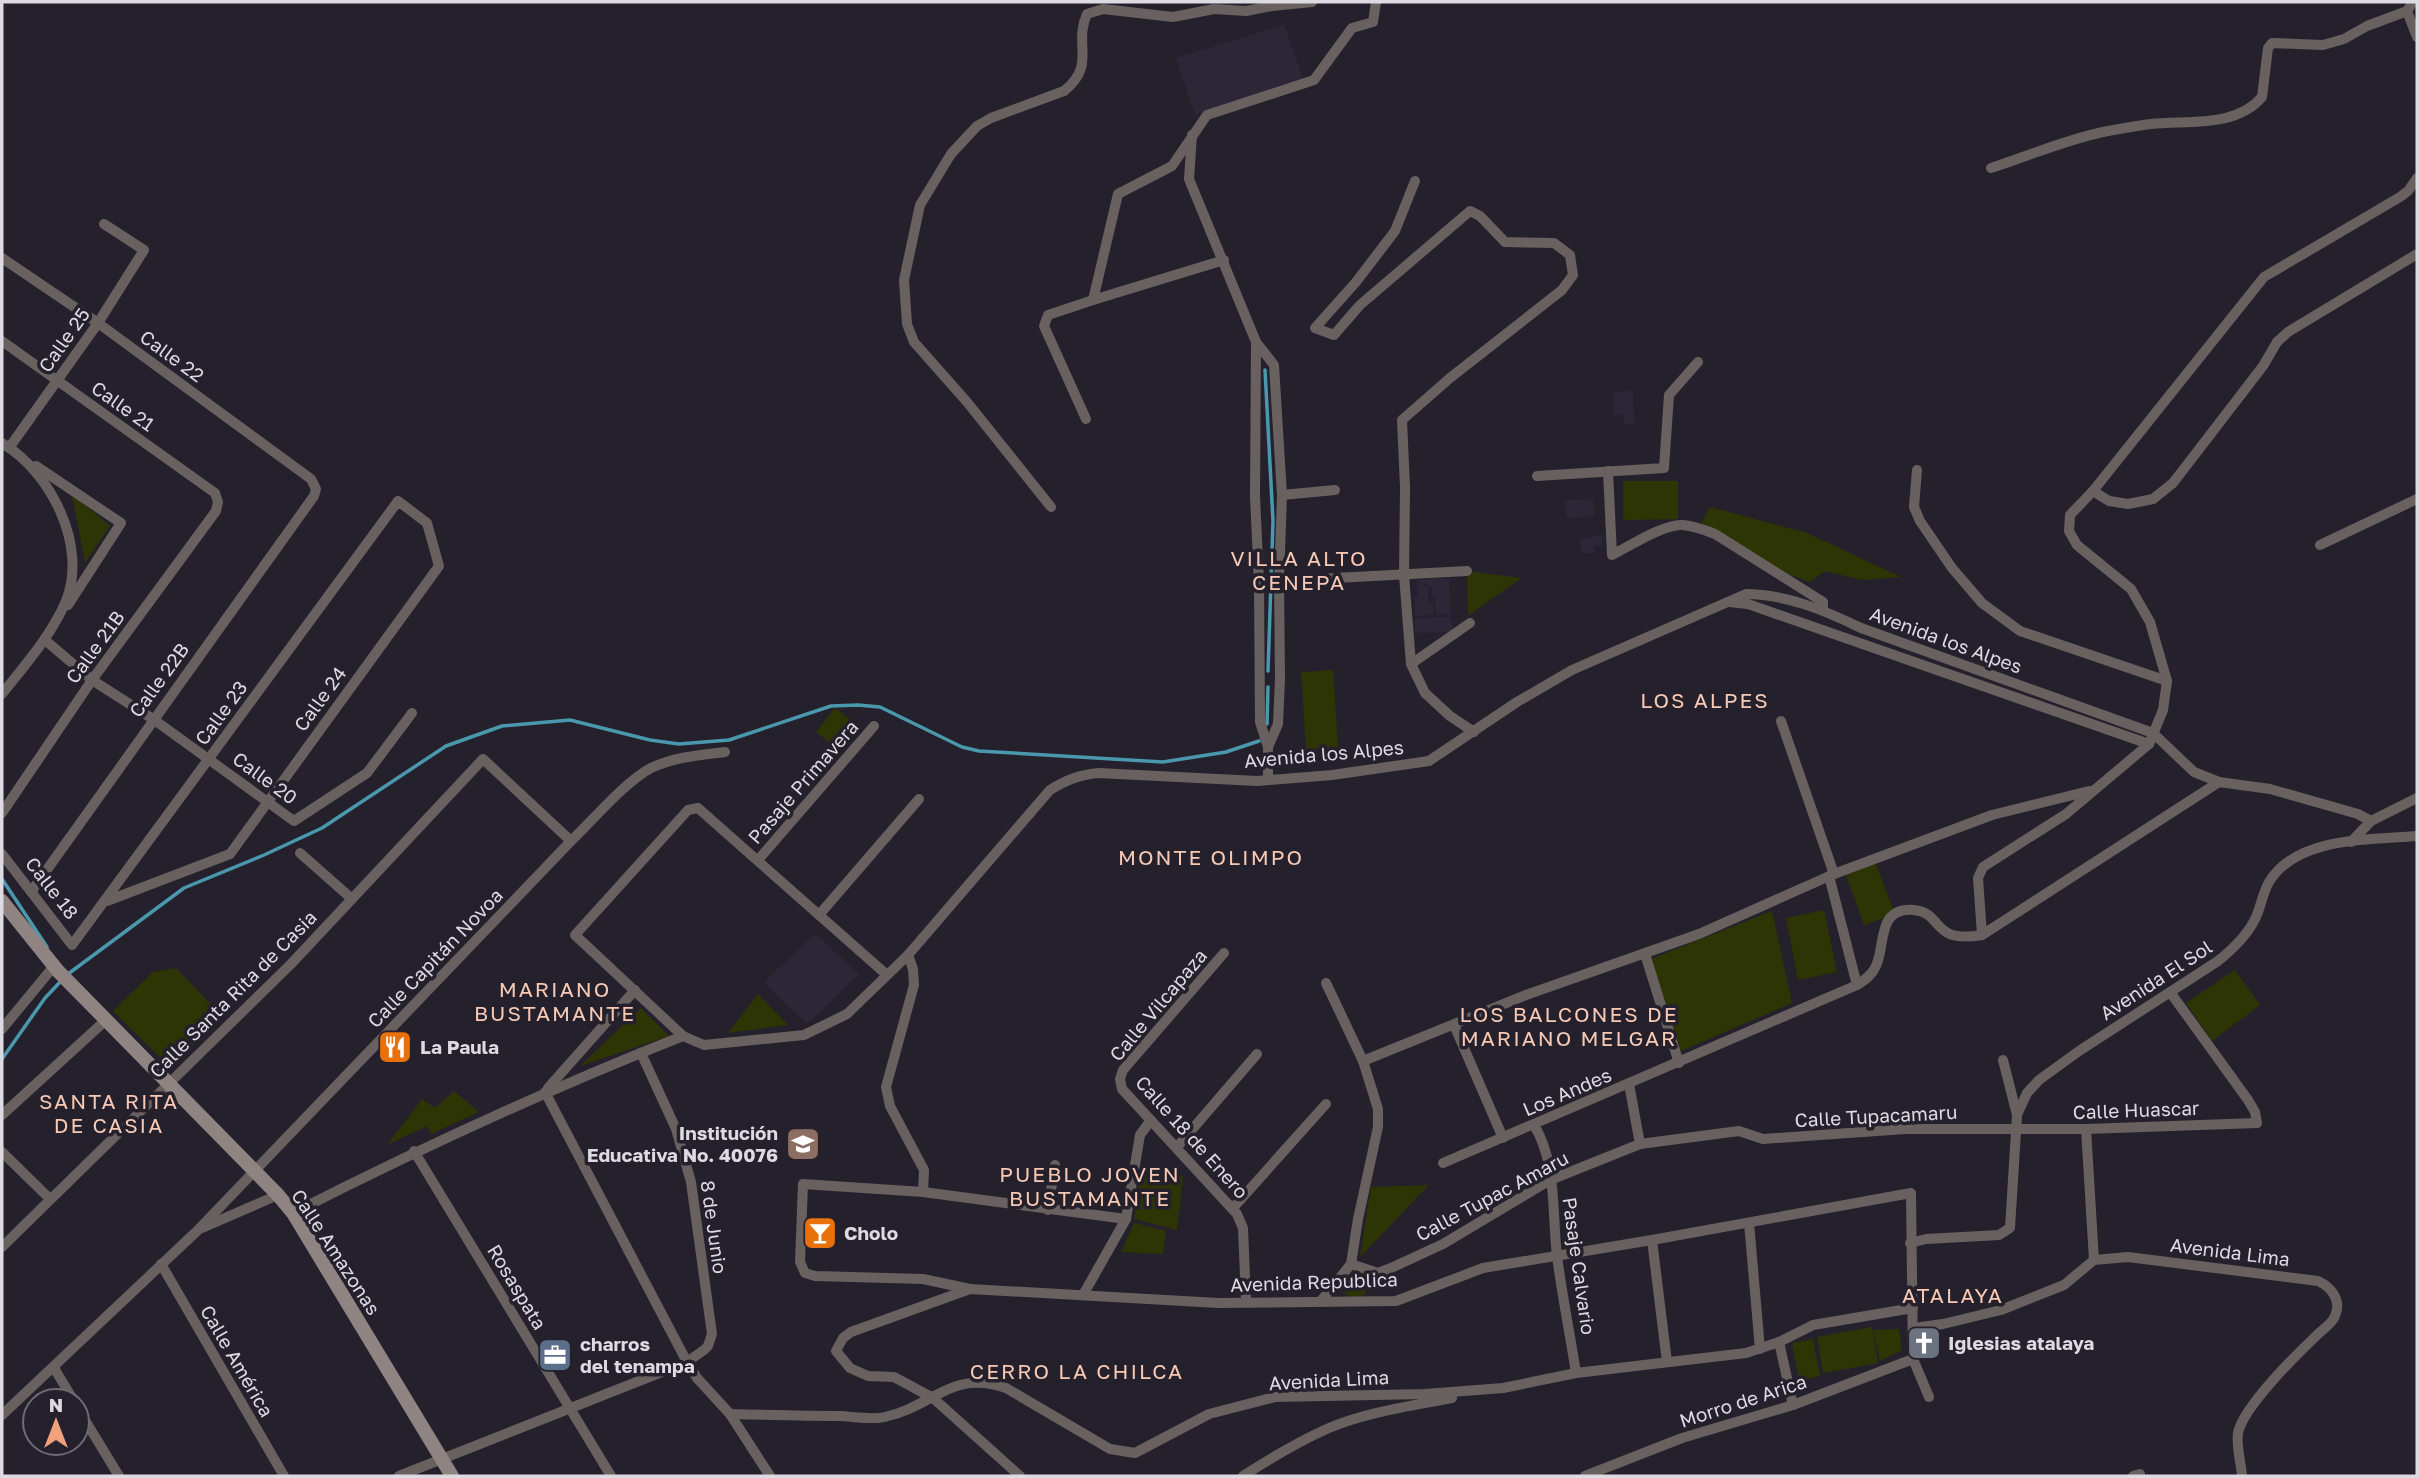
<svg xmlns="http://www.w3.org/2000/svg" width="2419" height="1478" font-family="'Golos Text',sans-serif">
  <rect width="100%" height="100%" fill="#25212c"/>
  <g fill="#2d2637">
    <polygon points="1284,25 1303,78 1195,115 1176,58"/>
    <polygon points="1633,390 1634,424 1624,425 1623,415 1614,415 1613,393"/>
    <polygon points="1593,499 1595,516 1566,518 1565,501"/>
    <polygon points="1602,535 1602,545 1593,547 1596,553 1581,553 1580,540"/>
    <polygon points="1427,579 1449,579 1451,615 1436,614 1435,598 1432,597 1432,589 1435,587 1424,583 1423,586 1428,587 1428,602 1433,602 1433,615 1415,616 1415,597 1418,596 1416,580"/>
    <polygon points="1451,617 1453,632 1414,633 1415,618"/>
    <polygon points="815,934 859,974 807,1024 764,982"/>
  </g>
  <g fill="#2d3505">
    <polygon points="1623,481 1678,481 1678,519 1623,520"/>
    <polygon points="72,494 110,526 85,563"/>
    <polygon points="1710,507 1807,533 1901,577 1863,580 1825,571 1810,582 1788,574 1701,523"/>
    <polygon points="1467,571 1521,578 1468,616"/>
    <polygon points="1333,670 1338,747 1306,749 1301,672"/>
    <polygon points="835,708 853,722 834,746 816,732"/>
    <polygon points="1876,864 1895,914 1864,925 1846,875"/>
    <polygon points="1824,910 1837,972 1798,980 1786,918"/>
    <polygon points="1772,911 1792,1003 1681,1051 1651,959"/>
    <polygon points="176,968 222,1016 170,1067 113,1011 153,972"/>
    <polygon points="2235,970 2260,1005 2212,1041 2186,1003"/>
    <polygon points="758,994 788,1025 728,1033"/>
    <polygon points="641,1008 669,1036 580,1066"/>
    <polygon points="454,1091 479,1112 431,1134 427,1126 387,1145 422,1099 435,1108"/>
    <polygon points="1141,1166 1183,1176 1177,1230 1134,1219"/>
    <polygon points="1429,1185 1360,1257 1371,1187"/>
    <polygon points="1134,1223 1166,1231 1163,1254 1121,1252"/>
    <polygon points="1355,1270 1373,1277 1366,1285 1365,1295 1349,1297 1340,1287"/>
    <polygon points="1872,1327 1878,1363 1823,1373 1817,1337"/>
    <polygon points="1899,1329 1902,1350 1880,1361 1873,1330"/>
    <polygon points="1813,1339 1820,1376 1799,1381 1792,1343"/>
  </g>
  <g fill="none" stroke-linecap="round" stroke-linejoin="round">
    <g stroke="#4998ae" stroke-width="3.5">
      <polyline points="1265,370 1273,521 1268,671"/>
      <polyline points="1267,724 1268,687"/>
      <polyline points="2,879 47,947"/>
      <polyline points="68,974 184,888 264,855 322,828 446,746 502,726 570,720 650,740 679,744 729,740 831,706 858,705 880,707 962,747 979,751 1163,762 1226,752 1259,741"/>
      <polyline points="2,1059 45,998 61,981"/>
    </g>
    <g stroke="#686160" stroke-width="10">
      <polyline points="2407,11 2417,37"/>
      <polyline points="1192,135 1189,179 1256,342 1274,365 1282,495 1279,581 1280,679 1278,724 1268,747 1268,779"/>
      <path d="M1991,168C2028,156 2065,140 2103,132C2119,129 2135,126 2151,124C2187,120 2236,128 2262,97L2268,48L2272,43L2323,45L2344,39L2367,26L2407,11L2413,2"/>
      <polyline points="1415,181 1395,231 1356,282 1315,328 1334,335 1360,305 1470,211 1480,216 1505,242 1554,243 1570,255 1573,275 1562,290 1450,378 1402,420 1405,487 1404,575 1411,664 1425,693 1450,716 1474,732"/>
      <polyline points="2,258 98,323 311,479 316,489 314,496 31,892"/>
      <polyline points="1224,260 1093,300 1118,194 1172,166 1207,115 1314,80 1352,28 1373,22 1376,2"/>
      <polyline points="2,341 215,493 218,502 216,511 92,680 2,813"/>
      <polyline points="1256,342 1255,496 1259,583 1260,722 1268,747"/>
      <polyline points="1086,419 1044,326 1048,315 1093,300"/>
      <path d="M2,443C51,472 88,546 66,601C51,636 25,665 2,694"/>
      <polyline points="9,448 98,323 144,250 104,224"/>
      <polyline points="36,466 121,523 68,605"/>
      <polyline points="1917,470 1914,507 1920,521 1952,568 1982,603 2020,631 2167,681"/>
      <path d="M1608,471L1612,555C1628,547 1665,523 1683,525C1694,526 1705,530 1715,534L1823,602V610"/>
      <polyline points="1537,476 1664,468 1669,395 1698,362"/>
      <polyline points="2093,491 2109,501 2128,504 2153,499 2173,483 2263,366 2277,342 2288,332 2417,254"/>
      <polyline points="1282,495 1335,490"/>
      <path d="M1051,507L967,402L914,342L907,324L904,280L920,205L951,154L977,126L991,118L1064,91C1097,65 1073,44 1087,14L1103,9L1173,17L1214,9L1246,11L1272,6L1312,2"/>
      <polyline points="2320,545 2417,499"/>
      <polyline points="1279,581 1467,571"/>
      <polyline points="1729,602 1748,604 2149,744"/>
      <polyline points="45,640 92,680 153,719 294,821 367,773 412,713"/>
      <polyline points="1411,664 1470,623"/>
      <polyline points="1781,721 1834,874"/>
      <polyline points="2351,842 2371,821 2417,798"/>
      <polyline points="300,853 352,899"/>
      <polyline points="2,854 72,945 398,501 427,523 439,566 230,854 107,901"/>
      <polyline points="758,860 874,726"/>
      <polyline points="1829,876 1857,985"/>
      <polyline points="819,915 919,799"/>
      <polyline points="1982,935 1978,878 1983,867 2066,814 2149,744 2163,710 2167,681 2150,622 2131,589 2077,545 2069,531 2070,515 2093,491 2264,277 2400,197 2408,191 2417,178"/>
      <polyline points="1224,953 1123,1070 1120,1079 1122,1089 1237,1214 1243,1228 1246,1301"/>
      <polyline points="1645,954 1679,1063"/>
      <polyline points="908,955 913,969 914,985 886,1087 890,1106 924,1170 923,1192"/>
      <path d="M887,975L698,808L688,810L575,935L683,1036L704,1045L804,1035L847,1014L908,955L1050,790C1066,780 1079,775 1098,773L1257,781L1332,775L1429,761L1517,702L1572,670L1746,594C1786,594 1826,611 1861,628L2153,733L2194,772L2219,782"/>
      <polyline points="1326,983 1363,1061 1378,1109 1378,1127 1358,1219 1351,1264"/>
      <polyline points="1454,1025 1503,1138"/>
      <polyline points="2,1029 54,966"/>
      <polyline points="1363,1061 1526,995 1699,934 1834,874 1992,815 2089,791"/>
      <polyline points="1629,1084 1640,1144"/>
      <polyline points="548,1088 635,990"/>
      <polyline points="545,1092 687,1362 697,1378 730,1414 770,1476"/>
      <polyline points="2,1115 106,1020"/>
      <path d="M2017,1115L2027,1093L2039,1080L2079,1051L2218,961C2233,949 2248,935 2256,917C2261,906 2263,892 2269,882C2297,836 2371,840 2417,836"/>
      <path d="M1534,1125C1557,1162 1552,1214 1557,1256C1562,1295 1570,1334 1576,1373"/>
      <polyline points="2086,1129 2094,1260"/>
      <polyline points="1177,1147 1257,1054"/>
      <polyline points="414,1151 611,1476"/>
      <polyline points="2,1152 49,1198"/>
      <path d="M1443,1163L1857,985C1865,980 1872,975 1876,966C1886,945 1876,907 1914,910C1944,913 1930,944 1982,935L2219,782L2270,789L2358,814L2371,821"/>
      <polyline points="1233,1208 1326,1104"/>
      <polyline points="1048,1210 1055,1165"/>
      <path d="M293,1213C421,1148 549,1089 683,1036"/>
      <polyline points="1749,1223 1760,1349"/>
      <polyline points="202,1228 278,1195"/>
      <polyline points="1652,1240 1667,1362"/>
      <polyline points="1910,1243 1926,1239 1999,1235 2010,1228 2017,1115 2003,1060"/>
      <polyline points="2,1247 291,964 483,759 571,841"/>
      <polyline points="161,1264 284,1476"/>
      <polyline points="1351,1264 1378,1273 1391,1268 1443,1244 1550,1180 1640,1144 1739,1131 1763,1139 1905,1129 2086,1129 2257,1123 2255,1112 2248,1100 2170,992"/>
      <polyline points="970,1289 923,1279 815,1276 805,1273 800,1262 803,1184 923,1192 1126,1219"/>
      <polyline points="1083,1295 1126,1219 1140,1135 1151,1120"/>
      <polyline points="1321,1301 1351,1264"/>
      <path d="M1914,1328L1943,1324L2001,1310L2064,1285L2094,1260L2128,1257L2318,1281C2331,1287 2342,1300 2335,1316C2332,1324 2323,1329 2317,1335C2297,1354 2243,1407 2238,1433C2236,1445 2241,1463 2242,1476"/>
      <polyline points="1779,1342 1793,1405"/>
      <polyline points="54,1368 74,1401"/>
      <polyline points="77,1407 119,1476"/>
      <path d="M730,1414C767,1415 805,1416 842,1416C856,1417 872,1420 885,1417C934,1406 951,1369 1006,1388L1110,1449L1135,1453L1209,1414L1275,1397L1425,1394L1503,1388L1576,1373L1746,1353L1779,1342L1813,1325L1913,1308"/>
      <path d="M2,1415L197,1231L571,841C593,820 626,781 651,768C674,757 700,755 725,752"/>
      <polyline points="399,1476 687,1362 704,1350 708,1346 712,1334 691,1182 676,1129 641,1053"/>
      <polyline points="1020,1476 933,1398 894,1377 868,1376 850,1368 836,1351 843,1338 851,1332 970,1289 1218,1303 1396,1301 1483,1268 1652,1240 1911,1193 1913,1359 1929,1397"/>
      <path d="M1243,1476C1271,1458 1299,1441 1329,1428C1367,1412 1411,1406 1452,1398"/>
      <polyline points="1585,1476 1682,1438 1793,1405 1913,1359"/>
      <polyline points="2133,1476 2140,1474"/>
    </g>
    <polyline stroke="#908482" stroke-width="14" points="2,901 58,971 278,1195 293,1213 452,1476"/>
  </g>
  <defs>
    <g id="restaurant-square" transform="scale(1.75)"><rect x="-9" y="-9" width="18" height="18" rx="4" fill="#e8710a" stroke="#25212c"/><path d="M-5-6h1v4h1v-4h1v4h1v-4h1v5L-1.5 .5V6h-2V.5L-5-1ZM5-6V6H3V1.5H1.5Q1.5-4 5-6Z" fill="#fff"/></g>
    <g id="school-square" transform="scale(1.75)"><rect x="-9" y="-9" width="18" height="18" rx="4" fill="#8d6e63" stroke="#25212c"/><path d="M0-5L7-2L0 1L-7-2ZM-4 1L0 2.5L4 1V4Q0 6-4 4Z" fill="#fff"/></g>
    <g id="bar-square" transform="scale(1.75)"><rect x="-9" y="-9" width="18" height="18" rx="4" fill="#e8710a" stroke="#25212c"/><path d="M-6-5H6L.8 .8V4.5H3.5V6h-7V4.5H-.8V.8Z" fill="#fff"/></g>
    <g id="church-square" transform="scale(1.75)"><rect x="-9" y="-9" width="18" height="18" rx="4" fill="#6b7280" stroke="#25212c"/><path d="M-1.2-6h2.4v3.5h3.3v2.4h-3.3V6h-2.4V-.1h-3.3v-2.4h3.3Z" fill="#fff"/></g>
    <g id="office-square" transform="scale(1.75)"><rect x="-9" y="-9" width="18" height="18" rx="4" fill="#5c6f8a" stroke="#25212c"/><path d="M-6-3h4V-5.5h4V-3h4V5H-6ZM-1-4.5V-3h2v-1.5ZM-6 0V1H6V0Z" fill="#fff"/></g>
  </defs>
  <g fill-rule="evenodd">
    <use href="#restaurant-square" x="395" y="1047"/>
    <use href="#school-square" x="803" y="1144"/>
    <use href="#bar-square" x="820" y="1233"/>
    <use href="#church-square" x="1924" y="1343"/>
    <use href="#office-square" x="555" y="1355"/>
  </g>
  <g text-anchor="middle" stroke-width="7" stroke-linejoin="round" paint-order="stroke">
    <g font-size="19" fill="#dddae2" stroke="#25212c">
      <text transform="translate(64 340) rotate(-55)" y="7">Calle 25</text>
      <text transform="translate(172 356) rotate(36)" y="7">Calle 22</text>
      <text transform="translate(123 406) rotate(35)" y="7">Calle 21</text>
      <text transform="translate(1946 640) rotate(20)" y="7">Avenida los Alpes</text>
      <text transform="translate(95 647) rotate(-54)" y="7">Calle 21B</text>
      <text transform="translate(159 680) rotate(-54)" y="7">Calle 22B</text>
      <text transform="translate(320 699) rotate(-54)" y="7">Calle 24</text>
      <text transform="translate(221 713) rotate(-54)" y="7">Calle 23</text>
      <text transform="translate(1324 754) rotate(-5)" y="7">Avenida los Alpes</text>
      <text transform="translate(265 778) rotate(36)" y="7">Calle 20</text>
      <text transform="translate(803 782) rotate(-49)" y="7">Pasaje Primavera</text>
      <text transform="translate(52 888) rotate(52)" y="7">Calle 18</text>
      <text transform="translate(435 958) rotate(-46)" y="7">Calle Capitán Novoa</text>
      <text transform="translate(2156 980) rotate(-33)" y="7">Avenida El Sol</text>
      <text transform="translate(233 994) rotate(-45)" y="7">Calle Santa Rita de Casia</text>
      <text transform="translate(1158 1005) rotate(-50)" y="7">Calle Vilcapaza</text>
      <text transform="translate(1567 1092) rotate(-23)" y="7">Los Andes</text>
      <text transform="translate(2136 1110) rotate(-2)" y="7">Calle Huascar</text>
      <text transform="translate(1876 1116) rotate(-3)" y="7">Calle Tupacamaru</text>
      <text transform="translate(1192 1137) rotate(48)" y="7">Calle 18 de Enero</text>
      <text transform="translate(1492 1196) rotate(-28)" y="7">Calle Tupac Amaru</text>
      <text transform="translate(714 1227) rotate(82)" y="7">8 de Junio</text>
      <text transform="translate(336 1252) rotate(57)" y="7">Calle Amazonas</text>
      <text transform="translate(2230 1252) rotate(7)" y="7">Avenida Lima</text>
      <text transform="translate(1579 1266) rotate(82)" y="7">Pasaje Calvario</text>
      <text transform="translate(1314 1282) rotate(-2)" y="7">Avenida Republica</text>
      <text transform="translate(517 1287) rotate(59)" y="7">Rosaspata</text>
      <text transform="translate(237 1361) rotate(60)" y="7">Calle América</text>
      <text transform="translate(1329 1380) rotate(-3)" y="7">Avenida Lima</text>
      <text transform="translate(1743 1401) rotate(-18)" y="7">Morro de Arica</text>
    </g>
    <g font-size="19" font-weight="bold" fill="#dddae2" stroke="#25212c" text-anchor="start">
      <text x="420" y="1054">La Paula</text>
      <text x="778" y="1140" text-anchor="end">Institución<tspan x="778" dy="22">Educativa No. 40076</tspan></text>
      <text x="844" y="1240">Cholo</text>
      <text x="1948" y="1350">Iglesias atalaya</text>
      <text x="580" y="1351">charros<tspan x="580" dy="22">del tenampa</tspan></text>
    </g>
    <g font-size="21" letter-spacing="2" fill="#f7c9b5" stroke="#25212c">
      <text x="1299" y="566">VILLA ALTO<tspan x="1299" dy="24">CENEPA</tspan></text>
      <text x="1705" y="708">LOS ALPES</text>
      <text x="1211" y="865">MONTE OLIMPO</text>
      <text x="555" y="997">MARIANO<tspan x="555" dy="24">BUSTAMANTE</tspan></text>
      <text x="1569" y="1022">LOS BALCONES DE<tspan x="1569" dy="24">MARIANO MELGAR</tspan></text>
      <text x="109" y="1109">SANTA RITA<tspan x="109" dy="24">DE CASIA</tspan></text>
      <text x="1090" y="1182">PUEBLO JOVEN<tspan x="1090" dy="24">BUSTAMANTE</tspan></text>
      <text x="1953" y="1303">ATALAYA</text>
      <text x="1077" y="1379">CERRO LA CHILCA</text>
    </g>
  </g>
  <rect width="2419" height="1478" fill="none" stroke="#dddae2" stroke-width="7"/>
  <g transform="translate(56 1422)"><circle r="33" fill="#25212c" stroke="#6f6b75" stroke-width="2"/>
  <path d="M0-5L12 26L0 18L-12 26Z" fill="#f2a17e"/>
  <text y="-10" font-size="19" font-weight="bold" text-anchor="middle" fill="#dddae2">N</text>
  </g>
</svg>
